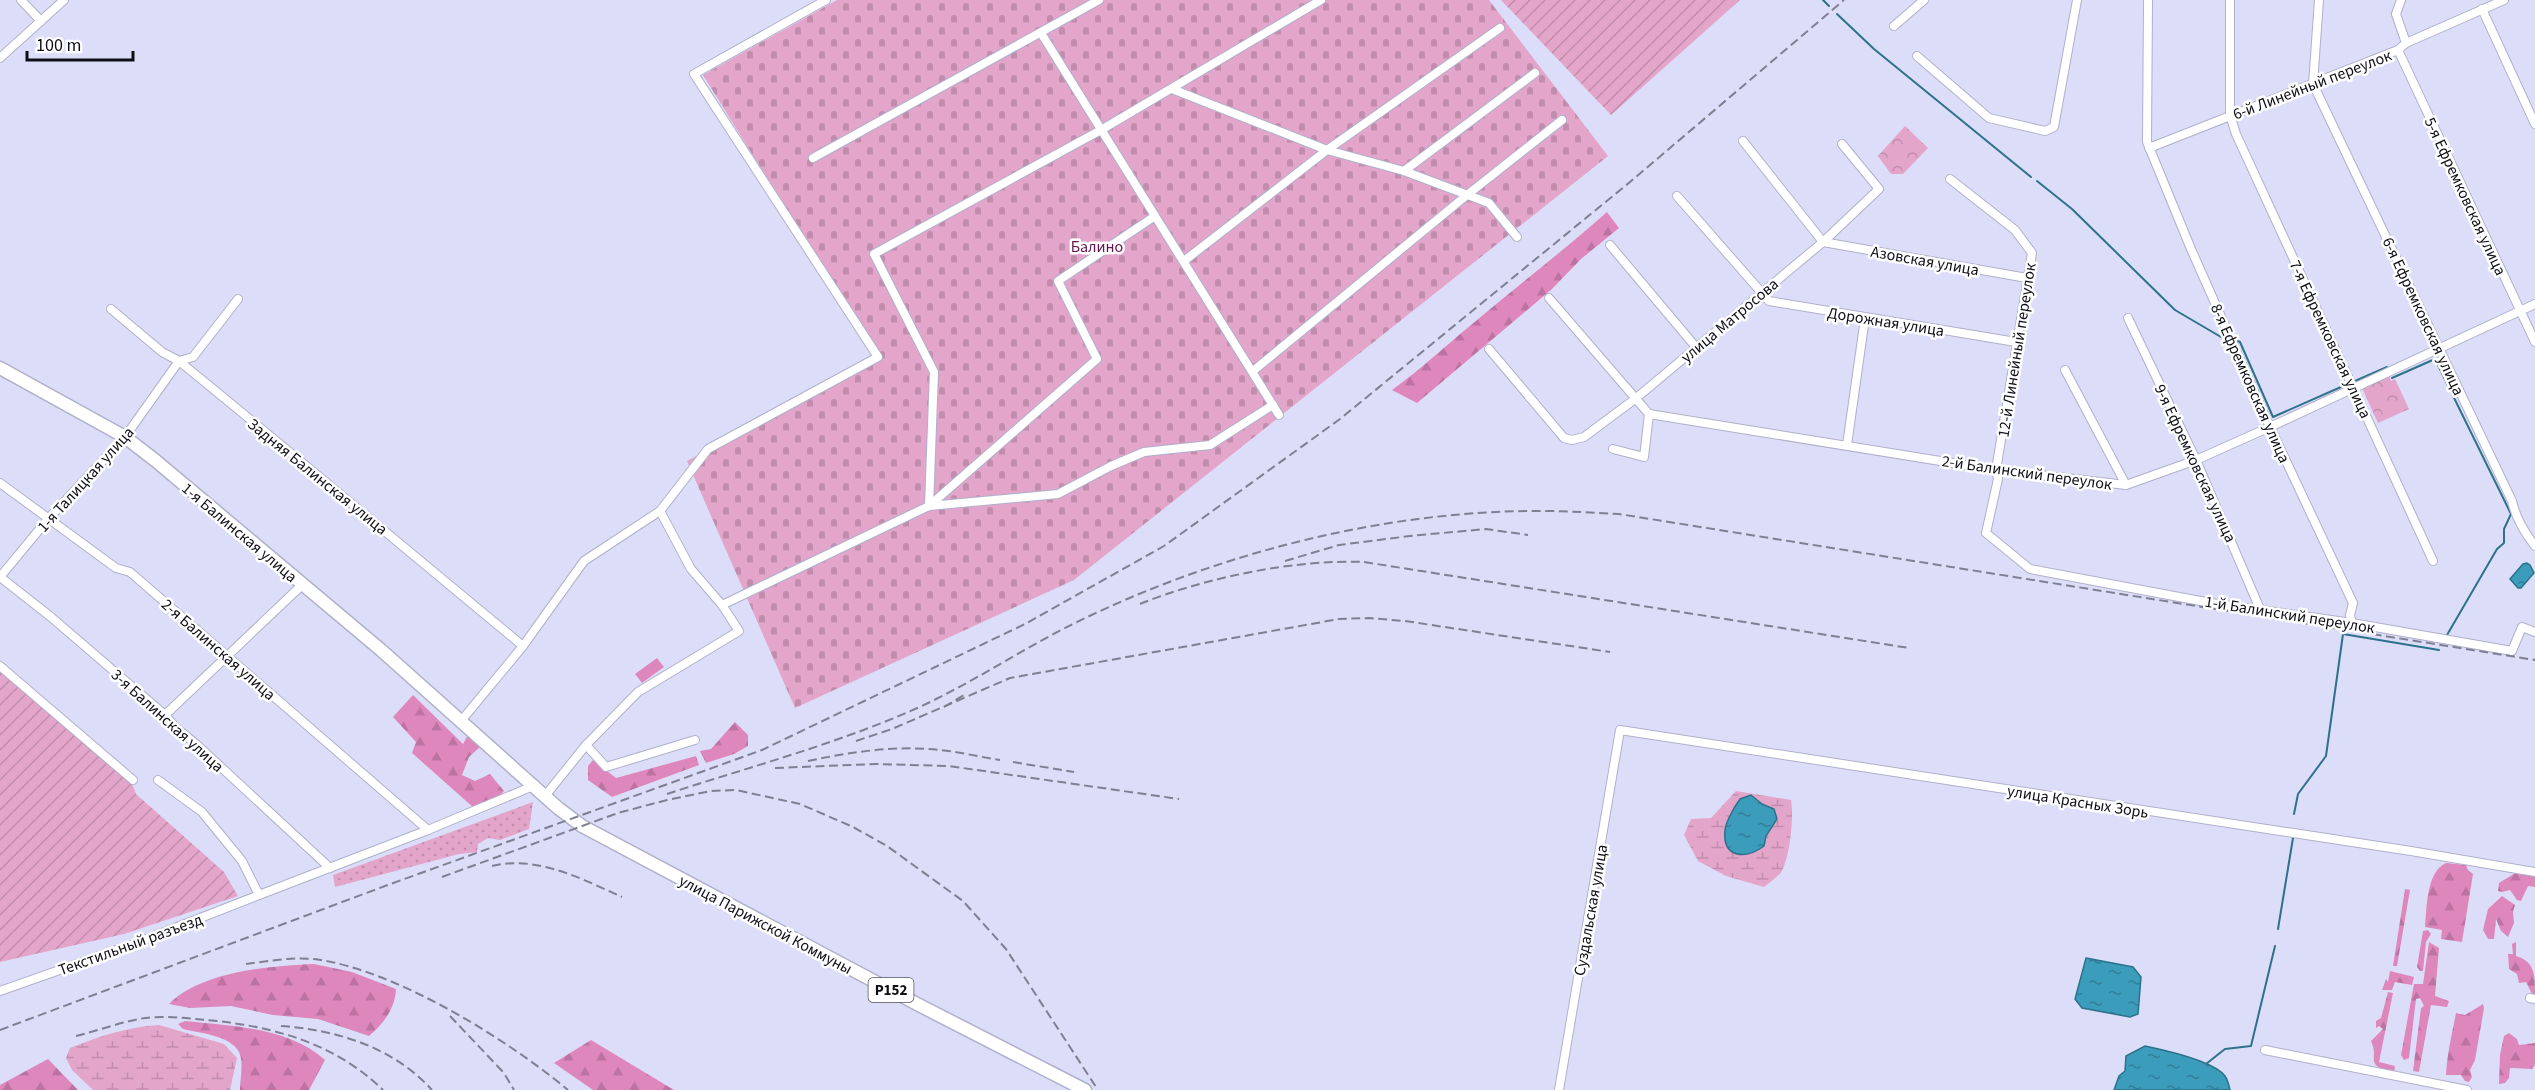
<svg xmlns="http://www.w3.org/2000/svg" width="2535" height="1090" font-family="'Source Sans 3',sans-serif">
  <defs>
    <pattern id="grass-dots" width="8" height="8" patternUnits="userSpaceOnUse" patternTransform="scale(1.5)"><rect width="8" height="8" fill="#e3a5ca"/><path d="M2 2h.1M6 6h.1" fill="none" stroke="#c28dad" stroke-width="1.8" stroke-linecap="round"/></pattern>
    <pattern id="forest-firs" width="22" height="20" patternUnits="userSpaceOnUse" patternTransform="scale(1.5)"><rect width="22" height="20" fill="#de87bd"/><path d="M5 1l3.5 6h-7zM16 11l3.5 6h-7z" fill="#bd73a2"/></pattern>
    <pattern id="wetland-marsh" width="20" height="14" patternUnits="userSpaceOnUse" patternTransform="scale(1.5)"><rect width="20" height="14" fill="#e3a5ca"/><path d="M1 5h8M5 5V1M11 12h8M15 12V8" fill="none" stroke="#c28dad"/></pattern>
    <pattern id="cemetery-stones" width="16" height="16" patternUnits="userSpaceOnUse" patternTransform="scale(1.5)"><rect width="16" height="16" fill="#e3a5ca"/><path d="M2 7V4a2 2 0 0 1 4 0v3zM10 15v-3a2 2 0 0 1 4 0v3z" fill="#c28dad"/></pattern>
    <pattern id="park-crowns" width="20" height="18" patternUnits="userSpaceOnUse" patternTransform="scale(1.5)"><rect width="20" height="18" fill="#e3a5ca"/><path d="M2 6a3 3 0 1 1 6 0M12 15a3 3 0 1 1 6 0" fill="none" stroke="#c28dad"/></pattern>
    <pattern id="garden-furrows" width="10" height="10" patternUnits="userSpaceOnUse" patternTransform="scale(1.5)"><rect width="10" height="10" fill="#e3a5ca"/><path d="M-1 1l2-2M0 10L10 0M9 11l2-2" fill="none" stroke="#c28dad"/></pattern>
    <pattern id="water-ripples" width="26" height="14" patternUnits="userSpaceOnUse" patternTransform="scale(1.5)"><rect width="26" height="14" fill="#3b9cbc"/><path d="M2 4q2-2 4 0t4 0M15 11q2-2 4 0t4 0" fill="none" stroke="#307e98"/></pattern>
  </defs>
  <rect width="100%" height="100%" fill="#dcdef9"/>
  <polygon fill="url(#grass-dots)" points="533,802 529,829 500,840 488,838 478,844 477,852 459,854 335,887 333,875"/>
  <g fill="url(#forest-firs)">
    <path d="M1607,212L1619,228L1581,259L1552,289L1417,403L1392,390C1420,370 1444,347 1471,325C1516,287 1563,251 1607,212Z"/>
    <polygon points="657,658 664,667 642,683 635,674"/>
    <polygon points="413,695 463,744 468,735 482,745 469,757 462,775 475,781 490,774 504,791 496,800 474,808 412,753 416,742 393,717"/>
    <polygon points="735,722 748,735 748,746 734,754 706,763 700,751 711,749"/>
    <polygon points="696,756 699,765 612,797 588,780 588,766 593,760 616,778"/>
    <path d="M2446,863L2466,865L2468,870L2473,874L2462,942L2441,939L2442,930L2425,927C2427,908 2426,872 2446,863Z"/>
    <polygon points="2517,872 2535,876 2535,887 2528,886 2521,901 2517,900 2510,890 2502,892 2498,891 2499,883"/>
    <polygon points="2405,889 2410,890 2397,966 2393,966"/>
    <polygon points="2502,896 2515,905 2513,912 2514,923 2508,937 2501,931 2496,919 2494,939 2488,939 2483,930 2488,909"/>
    <polygon points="2428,930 2431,934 2426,942 2423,971 2420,971 2417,967 2423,931"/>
    <polygon points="2429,942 2439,948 2435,996 2449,1001 2447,1007 2431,1005 2419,1072 2413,1071 2421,1008 2424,1006 2420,998 2416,999 2409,1058 2404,1060 2401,1055 2414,984 2423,984"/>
    <path d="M2516,942V956C2535,962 2535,974 2535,995L2532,994L2526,982L2519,983L2517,974L2509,969L2508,954H2513L2512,944Z"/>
    <path d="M314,964L352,972L396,989C395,1009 384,1023 369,1036L318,1019L273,1015L231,1006L190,1008L169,1004C202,971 270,966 314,964Z"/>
    <polygon points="2390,971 2414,977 2412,985 2395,982 2392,990 2382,990 2386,979 2388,982"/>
    <path d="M2388,992L2393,993L2379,1062L2395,1066L2394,1074C2362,1063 2380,1060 2371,1041L2383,1029L2379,1026L2376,1028V1021L2381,1018Z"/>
    <path d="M2483,1004L2484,1008L2475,1060L2470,1070L2472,1077L2469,1082L2465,1081L2461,1075H2446C2447,1054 2452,1034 2456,1013L2465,1015Z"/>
    <path d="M185,1021C232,1026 288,1027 325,1060L309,1090H240C240,1079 244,1062 239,1052C230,1035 199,1033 183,1029L178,1024Z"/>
    <polygon points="2509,1033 2517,1039 2519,1045 2535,1043 2535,1065 2532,1069 2510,1068 2509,1078 2505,1083 2499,1084 2500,1055 2504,1036"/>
    <polygon points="591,1040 674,1090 593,1090 554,1063"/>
    <polygon points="48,1059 78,1090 0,1090 0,1085"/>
  </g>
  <g fill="url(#wetland-marsh)">
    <path d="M1736,791L1791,800C1794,817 1790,855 1782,871C1778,877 1770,882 1764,887L1726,876L1698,861L1684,835L1691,819L1711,818Z"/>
    <path d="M159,1025L224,1044L237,1058L230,1090H93L72,1070L66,1058L70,1048C99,1036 128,1027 159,1025Z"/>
  </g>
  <polygon fill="url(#cemetery-stones)" points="837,0 1489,0 1608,156 1074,580 795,708 687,461 878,357 703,75"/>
  <g fill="url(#park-crowns)">
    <polygon points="1905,126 1928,148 1903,174 1891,174 1878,156"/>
    <polygon points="2389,376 2391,381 2395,379 2409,409 2378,423 2362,388"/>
  </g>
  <g fill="url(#garden-furrows)">
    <polygon points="1501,0 1740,0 1611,115"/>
    <polygon points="0,668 132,784 136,794 224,872 238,896 124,934 0,962"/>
  </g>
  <g fill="url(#water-ripples)" stroke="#2e718a" stroke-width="1.5">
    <polygon points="2527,563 2530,565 2534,573 2521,588 2518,588 2510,579 2523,564"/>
    <path d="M1751,795L1762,804L1774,809L1777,819L1766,836L1764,846C1745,860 1722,858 1725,830C1726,821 1735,806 1740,799Z"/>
    <polygon points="2086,958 2133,967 2141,977 2138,1014 2130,1017 2082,1008 2075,999"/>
    <path d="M2145,1046C2164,1050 2214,1061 2225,1076C2228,1080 2229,1086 2230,1090H2114L2119,1076L2125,1071L2126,1056Z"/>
  </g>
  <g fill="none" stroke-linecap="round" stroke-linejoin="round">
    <g stroke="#2e718a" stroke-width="2">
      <polyline points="1823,0 1829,6"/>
      <polyline points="1837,14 1874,49 2031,177"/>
      <polyline points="2037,181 2072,209 2175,310 2221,337 2229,339"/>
      <polyline points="2235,340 2240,342 2273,417 2350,383"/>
      <polyline points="2392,378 2435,359 2511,514 2504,529 2504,543 2497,549 2447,635"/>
      <polyline points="2355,381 2387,367"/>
      <polyline points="2294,814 2298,794 2326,756 2343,634 2439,650"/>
      <polyline points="2278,929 2293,838"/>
      <polyline points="2206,1064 2225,1049 2251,1046 2275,946"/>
    </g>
    <g stroke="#afb0ca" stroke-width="10">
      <g id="street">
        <polyline points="21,0 41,21"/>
        <polyline points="2148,0 2147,142 2191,249 2270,427 2353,603 2350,615 2352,623"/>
        <polyline points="2230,0 2230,115 2236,134 2433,561"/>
        <path d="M2319,0L2313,84L2512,501C2516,519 2524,532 2535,546"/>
        <polyline points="2401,0 2396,14 2406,43"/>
        <polyline points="2482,9 2535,124"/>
        <polyline points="1894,26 1924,0"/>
        <polyline points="1041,33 1279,415"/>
        <polyline points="2398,50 2535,342"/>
        <polyline points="1917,56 1989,118 2045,131 2054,127 2077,0"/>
        <polyline points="0,58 64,0"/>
        <polyline points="1172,89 1327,150 1404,171 1489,203 1517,237"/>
        <polyline points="1743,141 1823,242 2027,278"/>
        <polyline points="2149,148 2398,50 2406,43 2504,0"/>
        <polyline points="813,158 1099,0"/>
        <polyline points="1404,171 1535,73"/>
        <polyline points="1950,179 2015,230 2032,253 1996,470 1998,479 1986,533 2030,569 2211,603 2352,623 2512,651 2522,627 2535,632"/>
        <polyline points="1677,196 1769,301 2016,342"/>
        <polyline points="1610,245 1695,346"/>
        <polyline points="1184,261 1327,150 1500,28"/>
        <polyline points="1549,298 1649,414 1996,470 2126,485 2196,460 2270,427 2535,304"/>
        <polyline points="111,309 162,352 179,361 240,411 523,646"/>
        <polyline points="2128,318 2196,460 2260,609"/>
        <polyline points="1489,349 1564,438 1572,440 1584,437 1635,399 1823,242 1879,189 1842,144"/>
        <polyline points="2065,370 2126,485"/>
        <polyline points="1253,371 1467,195 1562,120"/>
        <polyline points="1847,445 1865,318"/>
        <polyline points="1613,449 1644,457 1649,414"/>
        <polyline points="0,483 116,568 130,572 428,830"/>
        <polyline points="929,506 934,372 874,254 1101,130 1321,0"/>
        <polyline points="929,506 1097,359 1058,281 1155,216"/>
        <polyline points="660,511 708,449 878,357 694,74 826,0"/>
        <polyline points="0,577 51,617 165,715 176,728 196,744 330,868"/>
        <polyline points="0,577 48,519 125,437 179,361 193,357 238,299"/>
        <polyline points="722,605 929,506 1058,494 1111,466 1144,452 1210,445 1273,405"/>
        <polyline points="0,666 133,780"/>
        <polyline points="165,715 302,585"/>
        <polyline points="461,721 523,646 584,561 660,511 691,569 722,605 739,631 638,692 586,745 545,796"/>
        <polyline points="586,745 606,767 695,740"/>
        <polyline points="158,780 202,812 242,861 259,895 428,830 533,786"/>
        <polyline points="0,991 139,942 259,895"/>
        <polyline points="2530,998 2535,999"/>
        <polyline points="2265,1050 2467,1090"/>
        <polyline points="1559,1090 1620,730 2411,851 2535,872"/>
      </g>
    </g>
    <g stroke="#afb0ca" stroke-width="15">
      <polyline id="primary" points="0,368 125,437 156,461 381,650 558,808 582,826 917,1004 1085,1090"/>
    </g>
    <use href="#street" stroke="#fff" stroke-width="8"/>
    <use href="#primary" stroke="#fff" stroke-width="12"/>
    <g stroke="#7e7f92" stroke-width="2" stroke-dasharray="9 4.5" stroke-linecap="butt">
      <polyline points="1285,561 1339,545 1410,536 1486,529 1528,535"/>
      <path d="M1140,604C1204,578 1295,559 1364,562L1909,648"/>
      <polyline points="944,707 964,695"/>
      <polyline points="856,741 892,729 1010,678 1339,619 1369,618 1405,621 1610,652"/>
      <path d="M808,761C851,752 896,745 940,750C960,752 980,757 1000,760"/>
      <polyline points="1013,762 1074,772"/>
      <polyline points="775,768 876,764 949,766 1179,799"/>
      <path d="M667,794C746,768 829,746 906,713C965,688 1018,651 1075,623C1217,553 1386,510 1543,511C1569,511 1594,513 1619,514L2535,660"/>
      <path d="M492,866C537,855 582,879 622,897"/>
      <polyline points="442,877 618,813 667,800 711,791 736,790 800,804 853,827 887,846 963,901 1006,949 1098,1090"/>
      <path d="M246,964C268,961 291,957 314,959C394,969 507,1039 568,1090"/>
      <polyline points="450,1016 504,1073 514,1090"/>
      <path d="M281,1026C337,1030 393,1047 432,1090"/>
      <polyline points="0,1030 385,886 762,750 1025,624 1164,546 1340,419 1630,182 1844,0"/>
      <path d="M76,1036C97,1031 118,1023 139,1019C161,1015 185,1018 207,1020C272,1026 335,1043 383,1090"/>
    </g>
  </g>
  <g text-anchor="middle" stroke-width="5" stroke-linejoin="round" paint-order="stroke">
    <rect fill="#fff" stroke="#56565d" stroke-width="1.5" x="868.5" y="978" width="45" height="24" rx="4.5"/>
    <g font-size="15" font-weight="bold" fill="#0e0e17">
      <text x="891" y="995">Р152</text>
    </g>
    <g font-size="16" fill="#0e0e17" stroke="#fff">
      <text transform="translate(2312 84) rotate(-21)" y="6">6-й Линейный переулок</text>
      <text transform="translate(2466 196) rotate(65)" y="6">5-я Ефремковская улица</text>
      <text transform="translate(1925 260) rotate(10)" y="6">Азовская улица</text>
      <text transform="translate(2424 316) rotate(65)" y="6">6-я Ефремковская улица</text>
      <text transform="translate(1729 320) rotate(-40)" y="6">улица Матросова</text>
      <text transform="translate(1886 321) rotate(9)" y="6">Дорожная улица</text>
      <text transform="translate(2331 339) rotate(65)" y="6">7-я Ефремковская улица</text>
      <text transform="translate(2016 350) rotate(-81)" y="6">12-й Линейный переулок</text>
      <text transform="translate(2251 383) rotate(66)" y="6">8-я Ефремковская улица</text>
      <text transform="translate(2196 463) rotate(65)" y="6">9-я Ефремковская улица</text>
      <text transform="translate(2027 472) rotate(8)" y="6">2-й Балинский переулок</text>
      <text transform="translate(318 476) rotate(39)" y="6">Задняя Балинская улица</text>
      <text transform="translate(85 479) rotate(-48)" y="6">1-я Талицкая улица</text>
      <text transform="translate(240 532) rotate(40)" y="6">1-я Балинская улица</text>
      <text transform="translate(2290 614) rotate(9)" y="6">1-й Балинский переулок</text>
      <text transform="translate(219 649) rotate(41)" y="6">2-я Балинская улица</text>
      <text transform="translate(168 720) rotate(42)" y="6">3-я Балинская улица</text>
      <text transform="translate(2078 801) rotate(9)" y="6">улица Красных Зорь</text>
      <text transform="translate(1590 910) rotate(-80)" y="6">Суздальская улица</text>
      <text transform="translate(766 924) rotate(28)" y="6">улица Парижской Коммуны</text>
      <text transform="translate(130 944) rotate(-20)" y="6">Текстильный разъезд</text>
    </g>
    <g font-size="16" fill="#62154b" stroke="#fff">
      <text x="1097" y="252">Балино</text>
    </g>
  </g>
  <path d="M27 51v9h106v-9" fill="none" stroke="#0e0e17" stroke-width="3"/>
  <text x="36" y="51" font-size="18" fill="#0e0e17" stroke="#ffffff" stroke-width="4.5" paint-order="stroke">100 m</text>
</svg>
